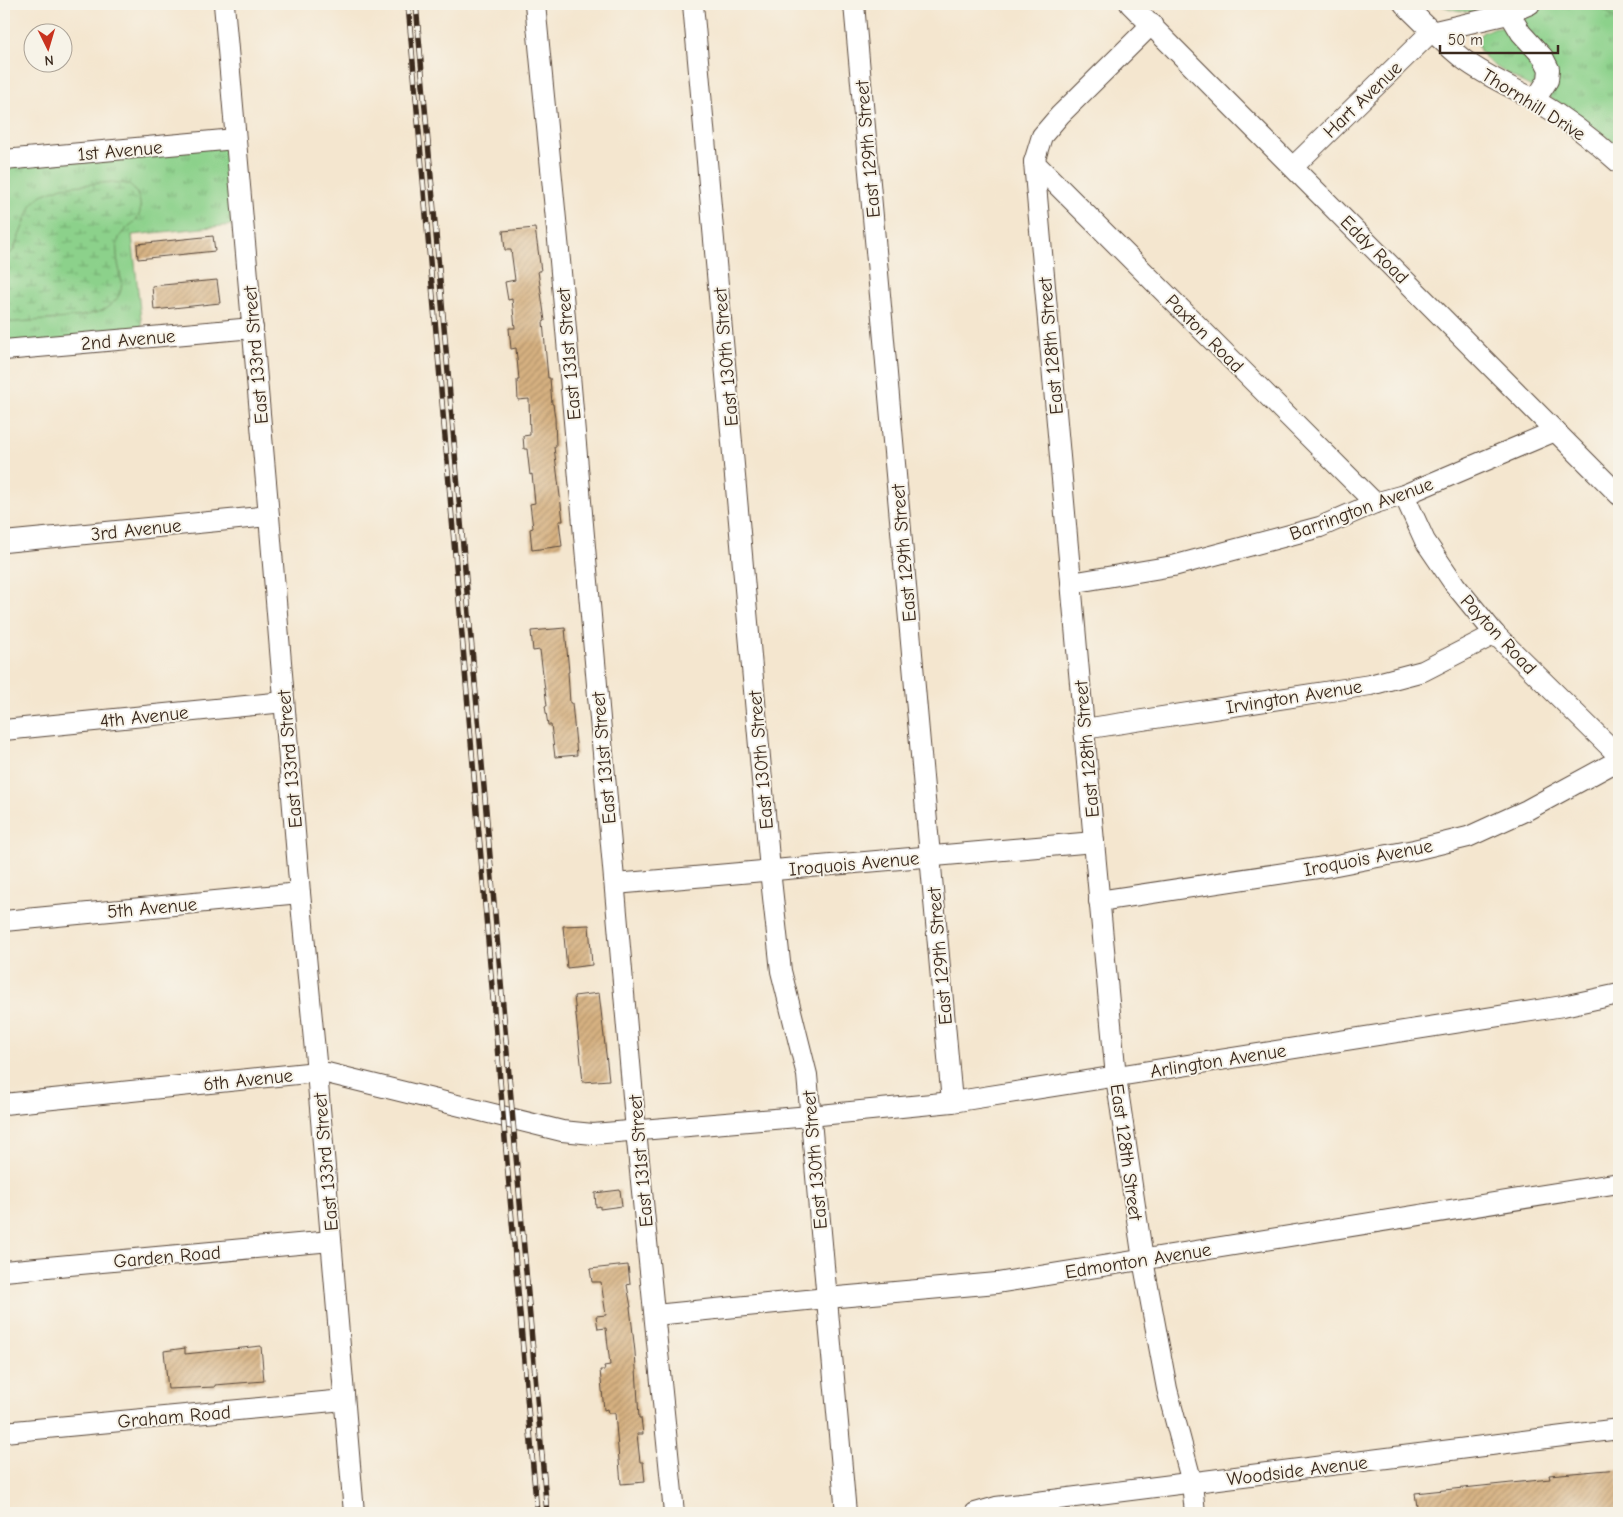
<svg xmlns="http://www.w3.org/2000/svg" width="1623" height="1517" font-family="'Comic Neue',sans-serif">
  <defs>
    <pattern id="grass-tufts" width="24" height="20" patternUnits="userSpaceOnUse" patternTransform="scale(1.25)"><rect width="24" height="20" fill="#8cd18b"/><path d="M3 7l-1-3M5 7V3M7 7l1-3M15 17l-1-3M17 17v-4M19 17l1-3" fill="none" stroke="#74aa71"/></pattern>
    <pattern id="wetland-marsh" width="20" height="14" patternUnits="userSpaceOnUse" patternTransform="scale(1.25)"><rect width="20" height="14" fill="#8cd18b"/><path d="M1 5h8M5 5V1M11 12h8M15 12V8" fill="none" stroke="#74aa71"/></pattern>
    <pattern id="building-hatch" width="6" height="6" patternUnits="userSpaceOnUse" patternTransform="scale(1.25)"><rect width="6" height="6" fill="#d6b181"/><path d="M-1 1l2-2M0 6l6-6M5 7l2-2" fill="none" stroke="#af9069"/></pattern>
  </defs>
  <rect width="100%" height="100%" fill="#f7f3e8"/>
  <filter id="ink" filterUnits="userSpaceOnUse"><feTurbulence type="fractalNoise" baseFrequency=".02" numOctaves="2"/><feDisplacementMap in="SourceGraphic" scale="10" xChannelSelector="R" yChannelSelector="G"/><feConvolveMatrix kernelMatrix="1 2 1 2 8 2 1 2 1" color-interpolation-filters="sRGB"/></filter>
  <filter id="wash" filterUnits="userSpaceOnUse"><feTurbulence type="fractalNoise" baseFrequency=".0096" numOctaves="4" result="noise"/><feDisplacementMap in="SourceGraphic" scale="20" xChannelSelector="R" yChannelSelector="G"/><feGaussianBlur stdDeviation="1.12" result="paint"/><feColorMatrix in="noise" values="0 0 0 0 0 0 0 0 0 0 0 0 0 0 0 0 0 1.4 0 .05"/><feComposite in="paint" operator="in"/></filter>
  <g filter="url(#wash)">
    <rect width="100%" height="100%" fill="#f4e6cf"/>
    <g fill="url(#grass-tufts)" stroke="#647e54">
      <path d="M1438,4H1512C1483,11 1468,17 1438,4Z"/>
      <path d="M1547,4H1619V147C1596,129 1573,111 1548,96C1531,86 1493,69 1483,55C1478,49 1476,40 1481,34C1487,28 1499,29 1507,26C1521,22 1534,12 1547,4Z"/>
      <polygon points="235,139 243,224 132,235 143,338 4,350 4,160"/>
    </g>
    <path fill="url(#wetland-marsh)" stroke="#647e54" d="M112,182C117,183 123,183 127,184C138,189 144,207 138,217C132,227 121,228 117,244C116,247 117,251 117,255C119,279 131,292 105,309C91,319 24,321 4,323V258L13,251L32,204L42,195L62,187Z"/>
    <polygon fill="#8cd18b" stroke="#647e54" points="1596,4 1619,4 1619,21"/>
    <g id="blocks">
      <g fill="url(#building-hatch)">
        <polygon points="535,228 541,271 538,271 545,321 543,322 548,378 550,378 552,404 553,404 555,418 556,447 554,447 563,521 559,521 562,546 532,550 530,529 533,528 530,504 535,503 532,474 530,475 527,449 524,449 523,436 530,435 529,399 518,400 517,380 519,380 516,348 511,349 509,328 515,328 512,299 508,300 505,282 515,280 511,250 505,250 503,231"/>
        <polygon points="213,236 215,251 138,259 137,244"/>
        <polygon points="217,280 220,303 154,310 152,286"/>
        <polygon points="565,628 569,672 568,672 570,703 572,703 577,755 555,757 551,725 548,725 545,706 547,706 540,650 533,651 531,631"/>
        <polygon points="589,925 592,965 567,968 563,926"/>
        <polygon points="599,993 609,1080 583,1082 574,996"/>
        <polygon points="620,1190 622,1206 600,1209 600,1206 596,1207 595,1193"/>
        <polygon points="628,1265 630,1284 627,1285 631,1307 630,1307 635,1352 639,1418 641,1418 643,1434 637,1434 640,1462 643,1462 645,1482 621,1484 615,1413 608,1413 607,1409 604,1410 600,1370 605,1370 604,1366 610,1365 606,1328 598,1329 596,1316 606,1315 601,1282 592,1282 590,1269"/>
        <polygon points="261,1346 264,1381 215,1385 215,1387 168,1389 164,1351 185,1348 185,1354"/>
        <polygon points="1619,1469 1619,1513 1418,1513 1415,1493 1550,1479 1549,1475"/>
      </g>
    </g>
  </g>
  <g filter="url(#ink)">
    <use href="#blocks" fill-opacity="0" stroke="#574639" stroke-width="1"/>
    <g fill="none" stroke-linecap="round" stroke-linejoin="round">
      <g stroke="#574639" stroke-width="22">
        <g id="minor">
          <polyline points="224,4 269,516 300,893 317,1072 354,1513"/>
          <polyline points="535,4 560,261 636,1131 674,1513"/>
          <polyline points="693,4 770,870 781,971 807,1075 846,1513"/>
          <polyline points="854,4 952,1102"/>
          <polyline points="1130,4 1619,495"/>
          <path d="M1404,4C1423,23 1442,42 1463,59C1484,75 1507,85 1530,97C1561,115 1592,138 1619,163"/>
          <polyline points="1509,13 1521,33 1543,57 1549,69 1548,80 1535,100"/>
          <polyline points="1152,24 1060,115 1042,136 1034,162 1094,842 1116,1077 1143,1260 1167,1389 1192,1483 1195,1513"/>
          <polyline points="4,160 235,139"/>
          <polyline points="1034,162 1375,503"/>
          <polyline points="1293,167 1431,32 1504,15 1530,4"/>
          <polyline points="4,350 253,328"/>
          <polyline points="1404,495 1425,541 1455,585 1495,634 1619,756"/>
          <polyline points="4,542 269,516"/>
          <polyline points="1071,583 1173,566 1320,527 1375,503 1404,495 1555,431"/>
          <polyline points="1084,729 1370,685 1423,671 1495,634"/>
          <polyline points="4,730 284,702"/>
          <polyline points="615,884 1094,842"/>
          <polyline points="1099,901 1331,866 1414,850 1468,837 1527,810 1619,760"/>
          <polyline points="4,921 300,893"/>
          <polyline points="4,1104 317,1072 327,1073 562,1131 593,1134 810,1116 952,1102 1563,1006 1619,994"/>
          <polyline points="4,1271 331,1241"/>
          <polyline points="655,1315 827,1298 997,1283 1619,1183"/>
          <polyline points="4,1432 344,1400"/>
          <polyline points="975,1513 996,1507 1619,1429"/>
        </g>
      </g>
      <use href="#minor" stroke="#fff" stroke-width="20"/>
      <g stroke="#3b2a1e" stroke-width="5.5">
        <g id="rail">
          <polyline points="408,4 537,1513"/>
          <polyline points="416,4 547,1513"/>
        </g>
      </g>
      <use href="#rail" stroke="#f7f3e8" stroke-width="4" stroke-dasharray="11" stroke-linecap="butt"/>
    </g>
  </g>
  <g text-anchor="middle" stroke-width="4" stroke-linejoin="round" paint-order="stroke">
    <g font-size="19" fill="#3b2a1e" stroke="#f7f3e8">
      <text transform="translate(1362 99) rotate(-44)" y="7">Hart Avenue</text>
      <text transform="translate(1534 104) rotate(32)" y="7">Thornhill Drive</text>
      <text transform="translate(867 149) rotate(-95)" y="7">East 129th Street</text>
      <text transform="translate(120 150) rotate(-5)" y="7">1st Avenue</text>
      <text transform="translate(1375 249) rotate(45)" y="7">Eddy Road</text>
      <text transform="translate(1205 333) rotate(45)" y="7">Paxton Road</text>
      <text transform="translate(128 339) rotate(-5)" y="7">2nd Avenue</text>
      <text transform="translate(1050 346) rotate(-95)" y="7">East 128th Street</text>
      <text transform="translate(568 354) rotate(-95)" y="7">East 131st Street</text>
      <text transform="translate(255 355) rotate(-95)" y="7">East 133rd Street</text>
      <text transform="translate(725 357) rotate(-95)" y="7">East 130th Street</text>
      <text transform="translate(1361 508) rotate(-20)" y="7">Barrington Avenue</text>
      <text transform="translate(136 529) rotate(-6)" y="7">3rd Avenue</text>
      <text transform="translate(903 553) rotate(-95)" y="7">East 129th Street</text>
      <text transform="translate(1499 634) rotate(47)" y="7">Payton Road</text>
      <text transform="translate(1294 696) rotate(-9)" y="7">Irvington Avenue</text>
      <text transform="translate(144 716) rotate(-6)" y="7">4th Avenue</text>
      <text transform="translate(1086 749) rotate(-95)" y="7">East 128th Street</text>
      <text transform="translate(603 758) rotate(-95)" y="7">East 131st Street</text>
      <text transform="translate(289 759) rotate(-95)" y="7">East 133rd Street</text>
      <text transform="translate(760 760) rotate(-95)" y="7">East 130th Street</text>
      <text transform="translate(1368 857) rotate(-11)" y="7">Iroquois Avenue</text>
      <text transform="translate(854 863) rotate(-5)" y="7">Iroquois Avenue</text>
      <text transform="translate(152 907) rotate(-5)" y="7">5th Avenue</text>
      <text transform="translate(939 956) rotate(-95)" y="7">East 129th Street</text>
      <text transform="translate(1218 1060) rotate(-9)" y="7">Arlington Avenue</text>
      <text transform="translate(248 1079) rotate(-6)" y="7">6th Avenue</text>
      <text transform="translate(1127 1152) rotate(82)" y="7">East 128th Street</text>
      <text transform="translate(814 1160) rotate(-95)" y="7">East 130th Street</text>
      <text transform="translate(640 1161) rotate(-95)" y="7">East 131st Street</text>
      <text transform="translate(325 1162) rotate(-95)" y="7">East 133rd Street</text>
      <text transform="translate(167 1256) rotate(-5)" y="7">Garden Road</text>
      <text transform="translate(1138 1260) rotate(-9)" y="7">Edmonton Avenue</text>
      <text transform="translate(174 1416) rotate(-5)" y="7">Graham Road</text>
      <text transform="translate(1297 1470) rotate(-7)" y="7">Woodside Avenue</text>
    </g>
  </g>
  <rect width="1623" height="1517" fill="none" stroke="#f7f3e8" stroke-width="20"/>
  <g transform="translate(48 48) rotate(175)"><circle r="24" fill="#f7f3e8" stroke="#aca397"/>
  <path d="M0-4L9 19L0 12L-9 19Z" fill="#c8321e"/>
  <text y="-8" font-size="14" font-weight="bold" text-anchor="middle" fill="#3b2a1e">N</text>
  </g>
  <path d="M1440 45v8h118v-8" fill="none" stroke="#3b2a1e" stroke-width="2.5"/>
  <text x="1448" y="45" font-size="15" fill="#3b2a1e" stroke="#f7f3e8" stroke-width="4" paint-order="stroke">50 m</text>
</svg>
